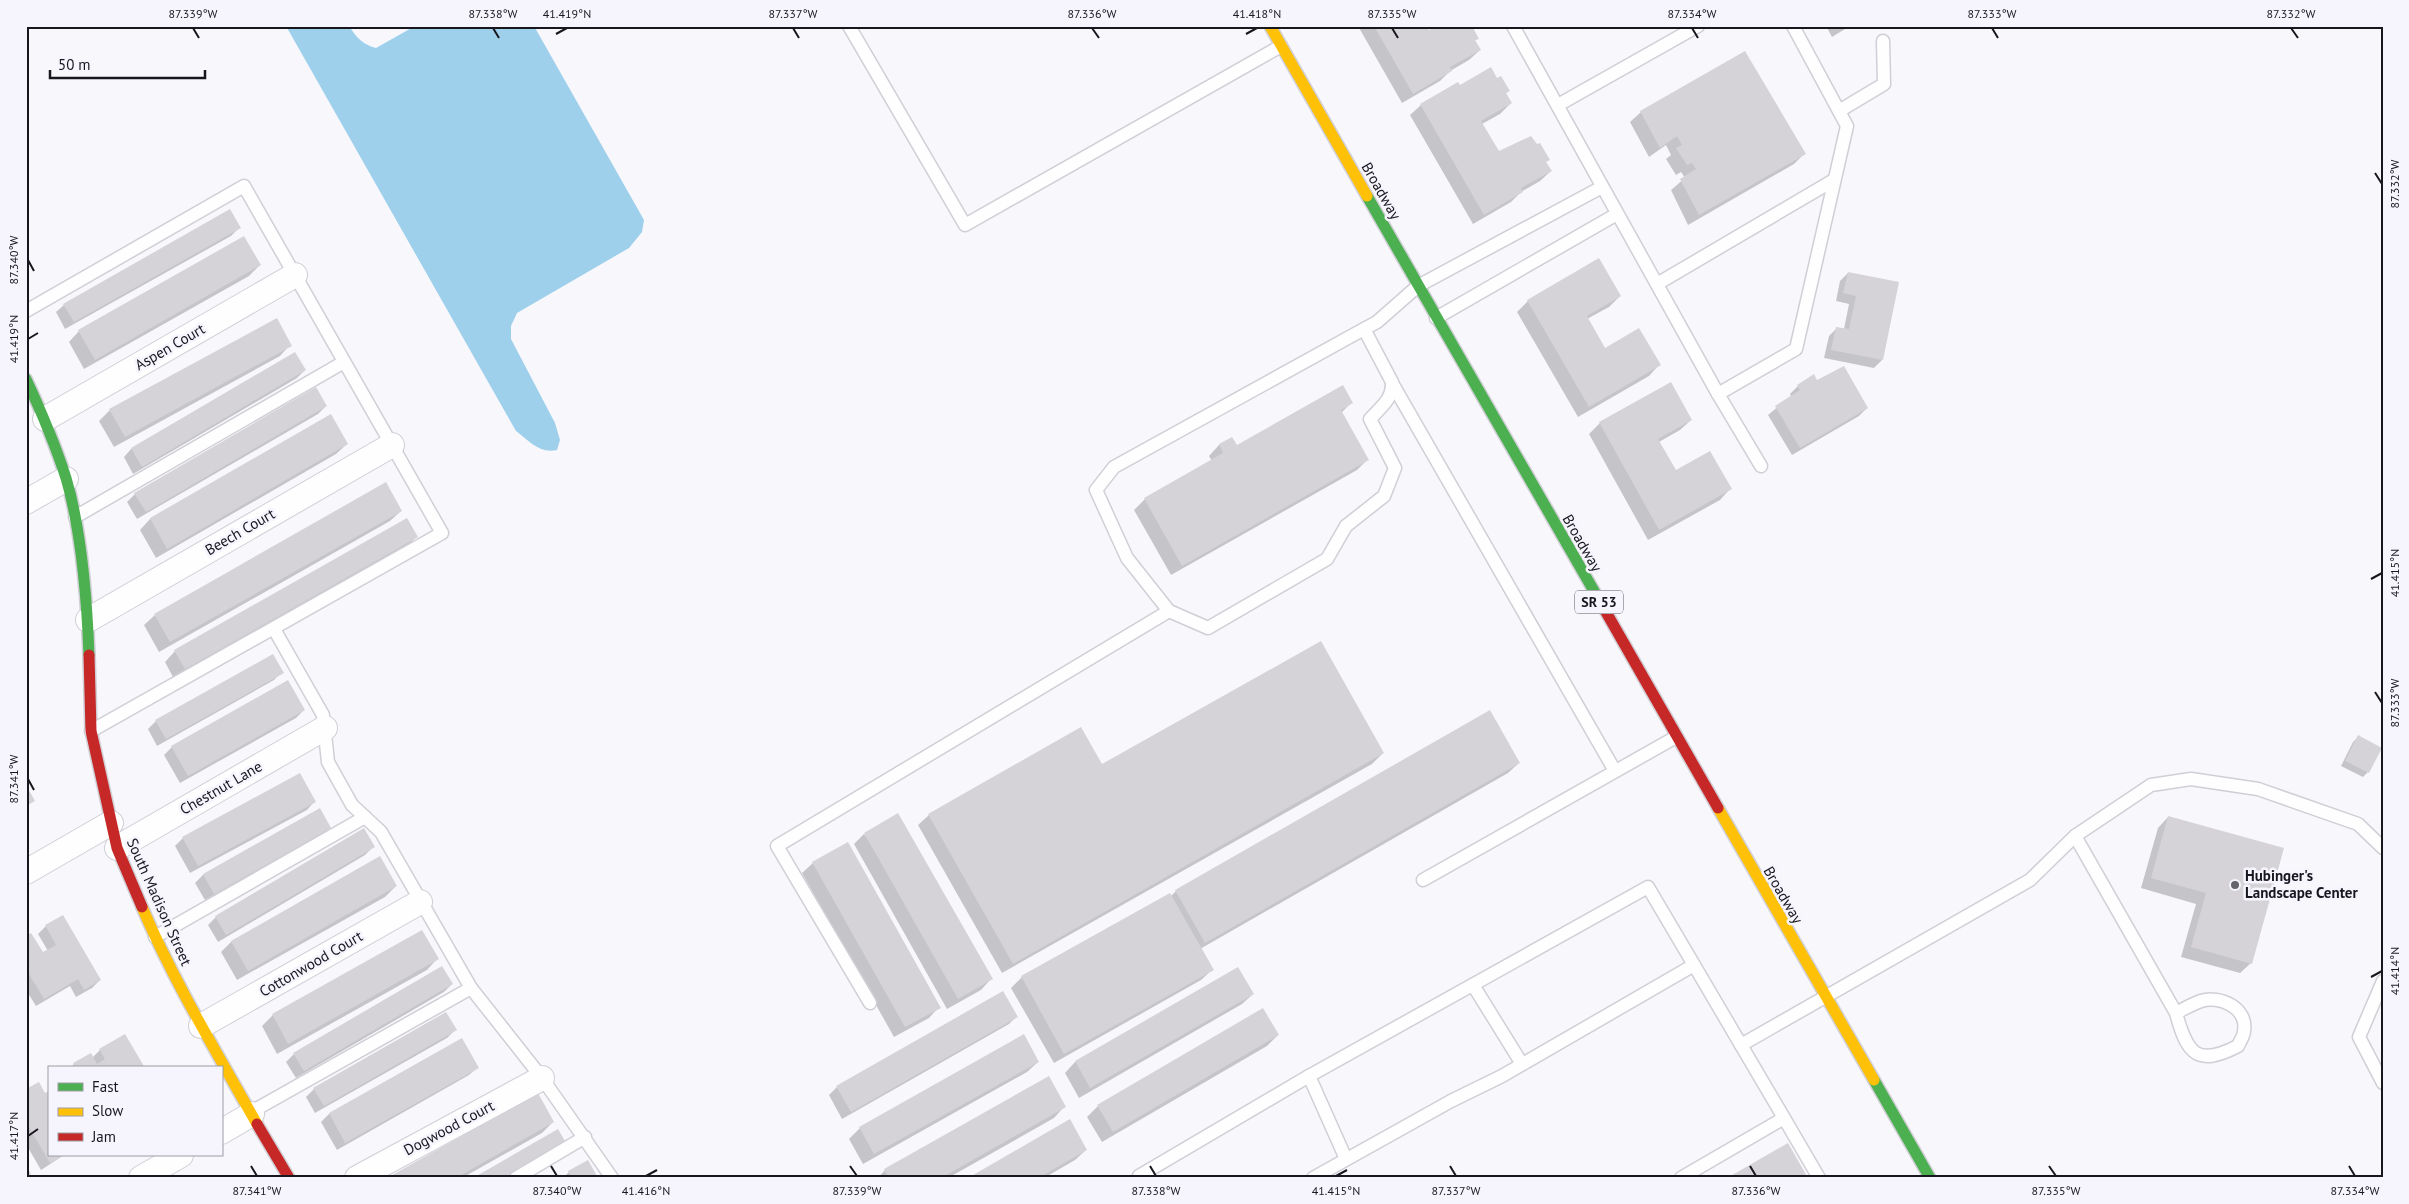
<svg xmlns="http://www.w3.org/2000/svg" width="2409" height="1204" font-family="'PT Sans',sans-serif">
  <rect width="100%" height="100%" fill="#f7f7fc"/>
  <path fill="#9ed0eb" d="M286,26H349C357,38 362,44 376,48L415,26H534L644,220L642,232L629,248L517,313L511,326V339L555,423L560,440L557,450C540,454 529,441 516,431Z"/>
  <g fill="#0003">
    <polygon points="1358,26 1425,26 1428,32 1477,39 1474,41 1480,50 1469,60 1450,71 1440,81 1402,103"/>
    <polygon points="1826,26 1850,26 1832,37"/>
    <polygon points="1460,87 1505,94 1511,103 1500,114 1482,124 1499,153 1545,163 1551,171 1540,181 1521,192 1511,202 1473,224 1410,115 1421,105"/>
    <polygon points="1641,112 1804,154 1794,164 1688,225 1671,190 1685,178 1681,172 1676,175 1666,159 1671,155 1666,145 1649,157 1630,122"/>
    <polygon points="239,228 231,236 65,329 56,312 64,305"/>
    <polygon points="260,265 249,276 84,369 69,342 79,331"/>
    <polygon points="1848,273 1882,360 1874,368 1824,358 1829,336 1837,328 1844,329 1849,304 1836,301 1840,281"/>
    <polygon points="1620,296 1609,307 1587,319 1605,349 1659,365 1649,376 1578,417 1517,312 1528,301"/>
    <polygon points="290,345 280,356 114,447 99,421 110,410"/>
    <polygon points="295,354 305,370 297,378 133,474 124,457 131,449"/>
    <polygon points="1817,382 1867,408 1859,416 1792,455 1768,415 1791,396 1790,394 1798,386"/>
    <polygon points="1352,402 1341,413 1367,460 1357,470 1171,575 1134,510 1145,499 1212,461 1209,456 1219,445 1232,438 1237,447"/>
    <polygon points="326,406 318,414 137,519 127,502 135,494"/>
    <polygon points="331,416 347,444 336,454 156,558 140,530 150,519"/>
    <polygon points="1691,420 1680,430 1659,442 1675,472 1730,489 1720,500 1648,540 1589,434 1600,423"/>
    <polygon points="401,511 390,521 159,652 144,625 155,615"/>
    <polygon points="416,537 406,548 174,679 165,662 175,651"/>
    <polygon points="282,672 274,680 157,746 148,729 156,721"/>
    <polygon points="288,682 304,710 296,718 180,783 164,755 172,747"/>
    <polygon points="2358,737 2368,772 2363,777 2341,766 2353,742"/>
    <polygon points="1383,753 1372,764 1002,973 918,825 929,815 1102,766"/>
    <polygon points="1519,763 1508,773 1200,949 1212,970 1201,980 1054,1063 1011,988 1022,977 1170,894 1171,896 1176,891"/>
    <polygon points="314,802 307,810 190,873 175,846 183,838"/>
    <polygon points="320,810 330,827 322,835 205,900 195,883 203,875"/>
    <polygon points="2168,817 2251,963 2240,973 2181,957 2196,904 2141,888 2158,828"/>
    <polygon points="864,834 991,979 981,990 947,1009 854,844"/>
    <polygon points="373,847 365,855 218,942 208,925 216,917"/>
    <polygon points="380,858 396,886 385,897 237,980 221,952 231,942"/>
    <polygon points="813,863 939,1007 929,1018 894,1037 802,873"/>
    <polygon points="46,926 100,980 92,988 76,997 70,986 36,1006 26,990 26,938 42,954 48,951 38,934"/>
    <polygon points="422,932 437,959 427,970 277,1054 262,1026 273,1015"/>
    <polygon points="1238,969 1253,994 1242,1004 1079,1098 1065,1073 1075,1062"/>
    <polygon points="452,984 444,992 296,1078 286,1062 294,1054"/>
    <polygon points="1003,993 1016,1017 1009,1024 842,1119 829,1095 837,1087"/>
    <polygon points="455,1030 447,1038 315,1113 306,1097 314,1089"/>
    <polygon points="1278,1035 1267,1046 1102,1142 1087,1117 1098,1106"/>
    <polygon points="462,1040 477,1068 469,1075 337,1150 321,1122 329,1114"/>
    <polygon points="100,1050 143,1068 70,1068 74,1064 92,1058"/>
    <polygon points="1038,1062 1027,1072 863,1164 849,1139 860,1128"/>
    <polygon points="26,1091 44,1095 49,1155 64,1155 41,1170 26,1144"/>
    <polygon points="1064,1107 1054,1118 948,1178 878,1178 885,1170"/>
    <polygon points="553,1122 542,1133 462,1178 390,1178"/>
    <polygon points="1086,1150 1075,1160 1044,1178 971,1178"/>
    <polygon points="569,1172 596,1178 563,1178"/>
  </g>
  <g fill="#d5d3d8">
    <polygon points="1374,26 1426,26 1429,30 1437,26 1472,26 1479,39 1475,40 1481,50 1450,67 1452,71 1413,94"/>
    <polygon points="1745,51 1806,154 1699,215 1680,179 1696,169 1692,163 1687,165 1676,148 1682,145 1677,136 1660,148 1640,111"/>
    <polygon points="1491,67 1497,78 1501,76 1510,91 1506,93 1512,103 1481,121 1499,151 1531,136 1537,144 1540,143 1550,160 1546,162 1552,171 1521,188 1523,192 1484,215 1420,104 1458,82 1460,85"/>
    <polygon points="230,209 241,228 74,322 63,304"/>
    <polygon points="244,236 261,265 95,360 78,330"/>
    <polygon points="1599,258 1621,296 1587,316 1605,348 1639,328 1661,365 1589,407 1527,300"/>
    <polygon points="1848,272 1899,282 1883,360 1831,350 1836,327 1849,329 1856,296 1843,293"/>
    <polygon points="277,318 292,346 125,437 109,409"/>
    <polygon points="295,352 306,370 142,467 131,448"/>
    <polygon points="1844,366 1868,408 1800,448 1775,406 1800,390 1797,385 1814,374 1817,380"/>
    <polygon points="1671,382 1692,420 1658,439 1676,470 1710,451 1732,489 1659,530 1599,422"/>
    <polygon points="1343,385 1353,403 1341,410 1369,460 1182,566 1144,498 1223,453 1219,444 1232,437 1237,445"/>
    <polygon points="316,387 327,406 146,512 134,493"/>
    <polygon points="331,414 348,444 167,549 150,518"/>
    <polygon points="386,482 402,511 170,642 154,614"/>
    <polygon points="407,518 418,537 185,669 174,650"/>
    <polygon points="1321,641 1384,753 1013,964 928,814 1081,727 1102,764"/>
    <polygon points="273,654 284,673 166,739 155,720"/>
    <polygon points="288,680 305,710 188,776 171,746"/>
    <polygon points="1490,710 1520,763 1205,943 1175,890"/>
    <polygon points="2358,735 2382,748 2369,773 2345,761"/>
    <polygon points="300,773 316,802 198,866 182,837"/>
    <polygon points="26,785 35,801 26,806"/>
    <polygon points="320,808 331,828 214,894 203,874"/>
    <polygon points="898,813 993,979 958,999 864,833"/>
    <polygon points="2168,816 2284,848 2252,964 2191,947 2206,893 2151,878"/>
    <polygon points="364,828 375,847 226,935 215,916"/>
    <polygon points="848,842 941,1008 905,1027 812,862"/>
    <polygon points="380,856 397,886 248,971 231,941"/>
    <polygon points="1170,893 1214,970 1064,1054 1021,976"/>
    <polygon points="63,915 101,980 84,990 78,979 44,999 26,969 26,936 31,933 43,952 56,945 45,925"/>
    <polygon points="422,930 439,959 288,1044 272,1014"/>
    <polygon points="442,966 453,984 304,1071 293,1053"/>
    <polygon points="1238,967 1254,994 1090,1088 1075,1061"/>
    <polygon points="1003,991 1018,1017 851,1112 836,1086"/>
    <polygon points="1263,1008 1279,1035 1113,1132 1097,1105"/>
    <polygon points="446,1012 457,1030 324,1106 313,1088"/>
    <polygon points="125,1034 145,1068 76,1068 73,1063 91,1053 97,1064 105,1059 99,1049"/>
    <polygon points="1024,1034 1039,1062 874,1154 859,1127"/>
    <polygon points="462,1038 479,1068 345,1143 329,1113"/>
    <polygon points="1049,1076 1066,1107 941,1178 889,1178 884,1169"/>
    <polygon points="39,1082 45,1093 49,1091 49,1155 64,1155 50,1163 26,1122 26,1089"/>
    <polygon points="538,1093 554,1122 456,1178 387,1178"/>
    <polygon points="1070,1119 1087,1150 1038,1178 968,1178"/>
    <polygon points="558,1129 569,1148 517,1178 473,1178"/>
    <polygon points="1788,1143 1808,1178 1727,1178"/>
    <polygon points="588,1160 598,1178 572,1178 568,1171"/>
    <polygon points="26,1165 31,1174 26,1177"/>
  </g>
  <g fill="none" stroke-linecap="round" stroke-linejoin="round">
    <g stroke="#d0cfd6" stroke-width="15">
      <g id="lane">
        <polyline points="849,26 965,225 1281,46"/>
        <polyline points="1513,26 1718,394 1796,349 1847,126 1793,26"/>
        <polyline points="1558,105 1698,26"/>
        <polyline points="1839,111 1884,84 1883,41"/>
        <polyline points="1657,284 1834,180"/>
        <polyline points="26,311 244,186 442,533 91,731"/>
        <polyline points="1436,318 1617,214"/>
        <path d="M1364,329L1392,382C1393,399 1381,407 1370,419L1395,468L1384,496L1346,526L1327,559L1208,628L1169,611L1127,558L1096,490L1114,467L1364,329L1377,322L1418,286L1602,187"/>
        <polyline points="1392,383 1615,771"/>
        <polyline points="1718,394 1761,466"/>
        <polyline points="75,517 344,362"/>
        <polyline points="274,629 323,715 328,762 352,805 381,832 471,988 542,1078 612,1178"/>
        <path d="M2075,836L2176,1013C2187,1054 2197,1067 2238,1046C2240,1041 2244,1036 2244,1031C2248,1008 2220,995 2201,1001C2192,1004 2184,1009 2176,1013"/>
        <polyline points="1423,880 1676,737"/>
        <polyline points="155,937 365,817"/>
        <polyline points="2383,981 2359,1037 2383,1083"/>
        <polyline points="1473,985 1522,1064"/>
        <polyline points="870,1003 777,846 1169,611"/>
        <polyline points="1309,1076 1346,1159"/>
        <polyline points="251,1112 471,988"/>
        <polyline points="1784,1118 1819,1178"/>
        <polyline points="516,1178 585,1137"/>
        <polyline points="1139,1178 1139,1176 1309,1076 1648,887 1694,965"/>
        <polyline points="1313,1178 1451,1101 1502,1076 1694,965 1741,1045 2030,880 2075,836 2151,785 2191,779 2258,789 2358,824 2383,848"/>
        <polyline points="1681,1178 1784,1118 1741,1045"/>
      </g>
    </g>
    <g stroke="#d0cfd6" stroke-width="26">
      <g id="street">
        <polyline points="45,419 295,275"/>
        <polyline points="26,502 66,479"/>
        <polyline points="88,620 392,445"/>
        <polyline points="117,848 325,728"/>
        <polyline points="26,872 111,823"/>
        <polyline points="201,1026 420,902"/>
        <polyline points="221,1132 252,1114"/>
        <polyline points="141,1178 181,1155"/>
        <polyline points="357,1178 542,1078"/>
      </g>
    </g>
    <g stroke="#d0cfd6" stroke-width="14">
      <g id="fast">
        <polyline points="1367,196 1598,598"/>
        <path d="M26,379C41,411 55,444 66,478C81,529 87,601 89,655"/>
        <polyline points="1874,1080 1930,1178"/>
      </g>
    </g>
    <g stroke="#d0cfd6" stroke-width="14">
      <g id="slow">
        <polyline points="1270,26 1367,196"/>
        <polyline points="1718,808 1874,1080"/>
        <path d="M142,907C174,982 217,1053 257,1124"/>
      </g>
    </g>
    <g stroke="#d0cfd6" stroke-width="14">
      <g id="jam">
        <polyline points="1598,598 1718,808"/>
        <polyline points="89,655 91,731 117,848 142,907"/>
        <polyline points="257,1124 289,1178"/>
      </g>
    </g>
    <use href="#lane" stroke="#fefeff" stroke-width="12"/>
    <use href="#street" stroke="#fefeff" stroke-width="24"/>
    <use href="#fast" stroke="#4caf50" stroke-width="11"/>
    <use href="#slow" stroke="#ffc107" stroke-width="11"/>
    <use href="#jam" stroke="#c62828" stroke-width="11"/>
  </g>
  <path fill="none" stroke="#18171e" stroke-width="2" d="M193,28L199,38M493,28L499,38M793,28L799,38M1092,28L1099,38M1392,28L1398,38M1692,28L1698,38M1992,28L1998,38M2291,28L2298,38M556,34L567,28M1246,34L1257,28M2375,173L2382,184M28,260L34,271M28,339L38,333M2371,579L2382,573M2375,692L2382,703M28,779L34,790M2371,977L2382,971M28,1136L38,1129M251,1166L257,1176M551,1166L557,1176M850,1166L857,1176M1150,1166L1156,1176M1450,1166L1456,1176M1750,1166L1756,1176M2049,1166L2056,1176M2349,1166L2355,1176M646,1176L657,1170M1336,1176L1347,1170"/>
  <circle fill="#66656c" stroke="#f6f5fe" stroke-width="2" cx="2235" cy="885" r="5"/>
  <g text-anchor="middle" stroke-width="5" stroke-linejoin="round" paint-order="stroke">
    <rect fill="#f6f5fe" stroke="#5b5a61" stroke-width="1" x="1575" y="590.5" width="48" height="23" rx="4"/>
    <g font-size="14" font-weight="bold" fill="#18171e">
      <text x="1599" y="607">SR 53</text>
    </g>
    <g font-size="15" fill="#18171e" stroke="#f6f5fe">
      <text transform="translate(1381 191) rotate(60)" y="5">Broadway</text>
      <text transform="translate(170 347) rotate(-30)" y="5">Aspen Court</text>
      <text transform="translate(240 532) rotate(-30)" y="5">Beech Court</text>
      <text transform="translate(1582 543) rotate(60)" y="5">Broadway</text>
      <text transform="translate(221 788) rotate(-30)" y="5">Chestnut Lane</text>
      <text transform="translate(1783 895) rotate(60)" y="5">Broadway</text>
      <text transform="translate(159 902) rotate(66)" y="5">South Madison Street</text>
      <text transform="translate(311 964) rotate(-30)" y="5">Cottonwood Court</text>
      <text transform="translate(449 1128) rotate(-28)" y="5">Dogwood Court</text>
    </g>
    <g font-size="15" font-weight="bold" fill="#18171e" stroke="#f6f5fe" text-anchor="start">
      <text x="2245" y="881">Hubinger's<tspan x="2245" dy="17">Landscape Center</tspan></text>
    </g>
  </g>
  <rect width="2409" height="1204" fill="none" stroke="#f6f5fe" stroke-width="55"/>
  <rect x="48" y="1066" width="175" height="90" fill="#f6f5fe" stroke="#9d9ca4"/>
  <rect x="58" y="1083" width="25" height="8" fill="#4caf50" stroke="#9d9ca4"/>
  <text x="92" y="1092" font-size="15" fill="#18171e">Fast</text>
  <rect x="58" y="1108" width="25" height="8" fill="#ffc107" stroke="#9d9ca4"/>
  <text x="92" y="1116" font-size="15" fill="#18171e">Slow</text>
  <rect x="58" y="1133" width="25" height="8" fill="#c62828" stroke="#9d9ca4"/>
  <text x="92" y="1142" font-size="15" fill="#18171e">Jam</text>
  <path d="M50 70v8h155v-8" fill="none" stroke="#18171e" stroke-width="2.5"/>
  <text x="58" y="70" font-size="15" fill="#18171e" stroke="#f6f5fe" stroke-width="4" paint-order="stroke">50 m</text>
  <rect x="28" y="28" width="2354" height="1148" fill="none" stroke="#18171e" stroke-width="2"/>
  <g font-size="12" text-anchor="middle" fill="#18171e">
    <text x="193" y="18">87.339°W</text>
    <text x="493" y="18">87.338°W</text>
    <text x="567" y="18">41.419°N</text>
    <text x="793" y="18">87.337°W</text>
    <text x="1092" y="18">87.336°W</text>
    <text x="1257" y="18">41.418°N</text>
    <text x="1392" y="18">87.335°W</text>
    <text x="1692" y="18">87.334°W</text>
    <text x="1992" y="18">87.333°W</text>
    <text x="2291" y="18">87.332°W</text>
    <text transform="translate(2395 184) rotate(-90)" y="4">87.332°W</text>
    <text transform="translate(14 260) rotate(-90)" y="4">87.340°W</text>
    <text transform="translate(14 339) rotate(-90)" y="4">41.419°N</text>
    <text transform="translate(2395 573) rotate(-90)" y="4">41.415°N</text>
    <text transform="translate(2395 703) rotate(-90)" y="4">87.333°W</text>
    <text transform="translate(14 779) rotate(-90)" y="4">87.341°W</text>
    <text transform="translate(2395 971) rotate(-90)" y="4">41.414°N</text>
    <text transform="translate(14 1136) rotate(-90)" y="4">41.417°N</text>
    <text x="257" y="1195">87.341°W</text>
    <text x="557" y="1195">87.340°W</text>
    <text x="646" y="1195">41.416°N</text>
    <text x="857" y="1195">87.339°W</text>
    <text x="1156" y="1195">87.338°W</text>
    <text x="1336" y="1195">41.415°N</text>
    <text x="1456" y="1195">87.337°W</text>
    <text x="1756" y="1195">87.336°W</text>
    <text x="2056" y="1195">87.335°W</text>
    <text x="2355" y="1195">87.334°W</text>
  </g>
</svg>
